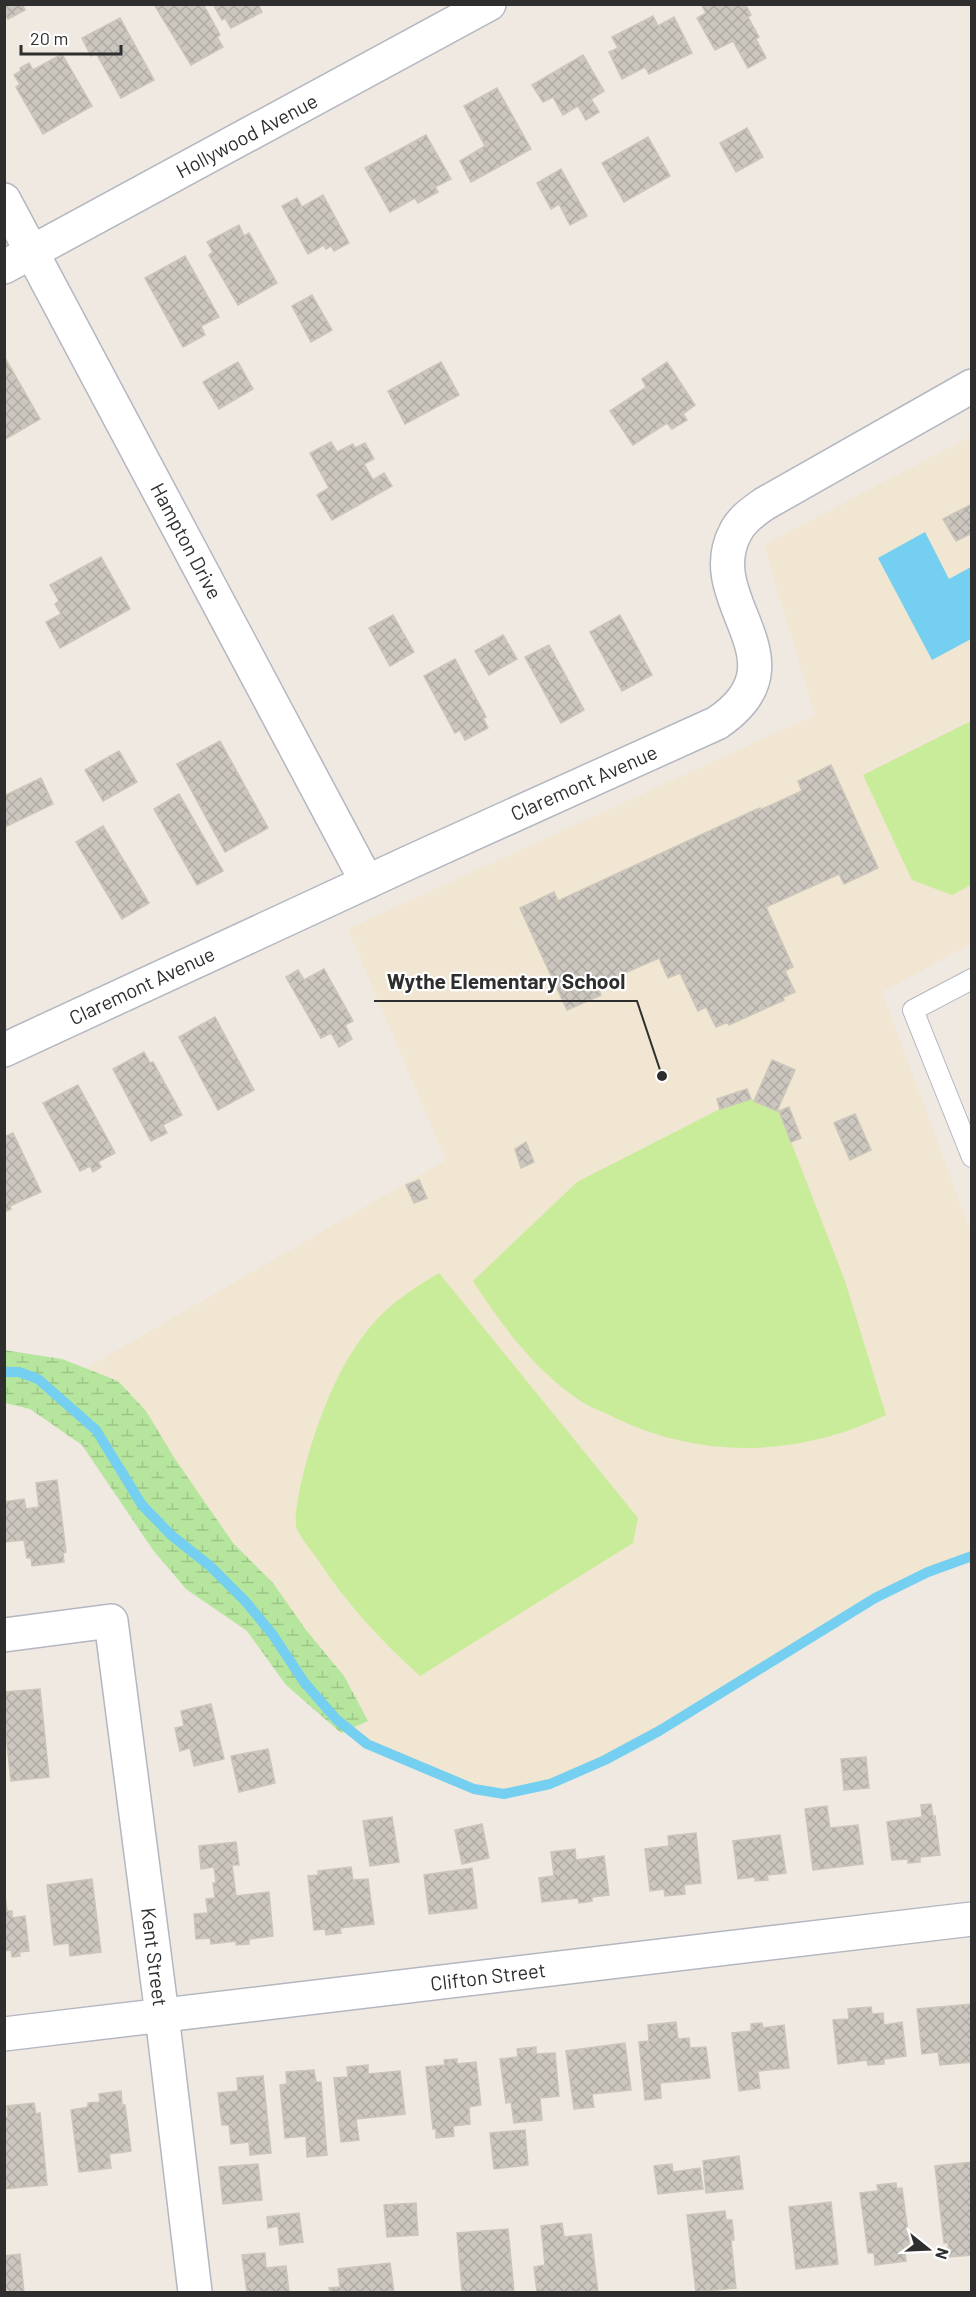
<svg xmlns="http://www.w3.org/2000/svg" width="976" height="2297" font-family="Barlow,sans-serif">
  <defs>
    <pattern id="wetland-marsh" width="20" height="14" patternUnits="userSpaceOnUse" patternTransform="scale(1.5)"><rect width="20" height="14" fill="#b6e59e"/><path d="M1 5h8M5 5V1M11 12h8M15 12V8" fill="none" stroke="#9dc588"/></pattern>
    <pattern id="building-cross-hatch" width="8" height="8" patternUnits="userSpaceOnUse" patternTransform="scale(1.5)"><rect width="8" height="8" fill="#cbc7bf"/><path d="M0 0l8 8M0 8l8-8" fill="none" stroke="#afaba4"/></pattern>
  </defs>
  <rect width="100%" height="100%" fill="#efe9e1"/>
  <polygon fill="#f0e6d1" points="971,436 971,944 882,992 971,1232 971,1556 928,1572 875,1598 659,1731 605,1760 550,1784 504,1794 474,1789 367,1744 336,1719 50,1389 446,1160 348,929 815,715 764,545"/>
  <polygon fill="url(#wetland-marsh)" points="4,1350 62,1359 118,1381 146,1411 173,1456 233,1543 273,1583 306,1630 344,1676 368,1721 341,1733 286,1685 247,1631 186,1589 153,1550 82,1445 30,1409 5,1403"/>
  <g fill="#c9ec9a">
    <polygon points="971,721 971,885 952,895 912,880 863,775"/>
    <path d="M751,1099L779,1111L845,1281L886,1415C797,1457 704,1460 615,1418C604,1412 592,1408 582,1402C535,1371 503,1327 473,1281L577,1182L720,1109Z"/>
    <path d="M439,1273L638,1518L633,1543L420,1676C381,1641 347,1604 318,1560C311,1550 302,1540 297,1529C293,1519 300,1487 303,1475C317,1420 341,1354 383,1313C400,1297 419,1285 439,1273Z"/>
  </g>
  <polygon fill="#75cff0" points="925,532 949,579 971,567 971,639 932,660 878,558"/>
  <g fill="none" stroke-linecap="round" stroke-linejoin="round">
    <polyline stroke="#75cff0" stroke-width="10" points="4,1372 19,1372 38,1379 96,1430 142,1505 171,1535 210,1566 246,1602 273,1635 304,1682 336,1719 367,1744 474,1789 504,1794 550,1784 605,1760 659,1731 875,1598 928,1572 972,1556"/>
  </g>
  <g fill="url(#building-cross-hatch)" stroke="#cbc5ba" stroke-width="1.5">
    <polygon points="4,4 22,4 25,10 8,19 4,14"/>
    <polygon points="158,4 203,4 220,35 217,37 223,47 191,65 155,6"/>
    <polygon points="213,4 258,4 262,12 231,28 225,18 222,20"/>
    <polygon points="701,4 745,4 751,15 748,17 759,37 756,39 766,58 748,68 733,41 715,50 697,18 706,13"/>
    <polygon points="653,16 658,26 674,17 692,53 649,74 645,67 622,79 609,52 618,48 612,37"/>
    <polygon points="120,18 154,80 121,98 96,53 91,56 82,38"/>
    <polygon points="62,54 92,106 43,134 16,87 20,84 14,75 21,71 20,68 29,63 33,70"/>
    <polygon points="583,55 604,91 591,99 599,112 586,120 578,106 563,115 553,97 543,102 532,85"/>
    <polygon points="497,88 531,149 471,182 460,161 485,146 464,106"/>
    <polygon points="747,128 763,157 736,172 720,143"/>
    <polygon points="426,135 451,179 435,187 438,192 418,203 415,198 390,212 365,168"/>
    <polygon points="648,137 670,176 624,202 602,163"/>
    <polygon points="561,169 587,216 570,225 559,204 551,209 537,183"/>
    <polygon points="323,195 349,243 334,251 331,246 326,249 324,245 308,254 282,206 297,198 302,207"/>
    <polygon points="239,225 244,236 249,233 277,283 238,305 209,255 213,252 207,242"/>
    <polygon points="185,256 219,317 201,326 205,335 183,347 145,278"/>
    <polygon points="312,295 332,330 311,342 292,306"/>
    <polygon points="4,356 40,419 4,440"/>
    <polygon points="238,362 253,389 219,409 203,382"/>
    <polygon points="441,362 459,395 405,424 388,391"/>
    <polygon points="667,362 695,405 683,414 687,420 672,429 667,423 633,445 610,411 646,387 642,379"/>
    <polygon points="331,442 337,452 353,444 355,448 365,443 374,459 364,464 373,480 384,473 392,486 332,520 317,495 329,488 310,453"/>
    <polygon points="972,504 972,533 956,541 943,519"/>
    <polygon points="101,557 130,609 60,648 46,622 61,614 55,604 59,601 50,585"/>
    <polygon points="393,615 414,652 390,666 369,628"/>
    <polygon points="620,615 652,675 622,691 590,632"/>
    <polygon points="503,635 517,659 489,675 475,651"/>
    <polygon points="549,645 584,710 561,723 525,657"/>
    <polygon points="455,659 486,717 483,718 488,728 465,740 460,730 455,733 424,676"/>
    <polygon points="220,741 268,828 225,852 177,764"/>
    <polygon points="119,751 137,782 103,801 85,770"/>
    <polygon points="831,765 878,868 844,884 839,874 766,907 793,967 785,971 795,992 783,997 784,1000 729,1025 728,1022 716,1027 706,1007 698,1011 680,973 668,978 659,958 597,985 601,995 567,1010 520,908 554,892 558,901 755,810 760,808 760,810 802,791 798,781"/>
    <polygon points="41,778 53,804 7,826 4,822 4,796"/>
    <polygon points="179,794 223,871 197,885 154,809"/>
    <polygon points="103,826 149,903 122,919 76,842"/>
    <polygon points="324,969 353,1021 345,1025 352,1039 339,1047 331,1033 321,1038 286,977 298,970 304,980"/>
    <polygon points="215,1017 254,1090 218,1110 179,1037"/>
    <polygon points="144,1052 150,1063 153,1062 182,1115 163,1125 167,1133 151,1141 113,1069"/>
    <polygon points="772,1060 795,1070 777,1111 754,1101"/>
    <polygon points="78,1085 115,1153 98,1162 101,1167 93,1172 90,1166 80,1171 43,1103"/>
    <polygon points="747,1089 751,1099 720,1109 717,1099"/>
    <polygon points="789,1107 801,1138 791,1142 779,1111"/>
    <polygon points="855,1114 871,1150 850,1160 834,1123"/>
    <polygon points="13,1133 41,1192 10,1206 11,1209 4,1212 4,1137"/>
    <polygon points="526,1142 534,1162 521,1168 515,1149"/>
    <polygon points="419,1180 427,1198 414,1203 406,1185"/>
    <polygon points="57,1480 66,1552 63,1553 64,1562 32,1566 31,1558 27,1558 24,1540 5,1542 4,1502 24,1499 26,1509 39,1507 36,1483"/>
    <polygon points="40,1689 49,1777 11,1781 4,1718 4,1692"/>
    <polygon points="211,1704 224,1759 194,1766 190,1748 180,1751 175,1728 184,1726 181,1711"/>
    <polygon points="268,1749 275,1783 239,1792 231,1756"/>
    <polygon points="866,1757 869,1788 844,1790 841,1759"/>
    <polygon points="931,1804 933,1816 935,1816 940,1855 920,1857 920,1862 908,1863 908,1859 892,1860 887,1822 922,1817 921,1805"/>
    <polygon points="827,1806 830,1828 858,1825 863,1864 813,1870 805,1809"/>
    <polygon points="392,1817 399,1862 370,1866 363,1821"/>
    <polygon points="482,1824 489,1858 462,1864 455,1830"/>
    <polygon points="696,1833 701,1883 684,1885 685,1894 665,1896 664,1889 650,1891 645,1849 669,1846 668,1836"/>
    <polygon points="780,1835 786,1873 767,1875 768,1880 755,1881 755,1877 738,1879 733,1841"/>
    <polygon points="236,1842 239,1865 232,1865 236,1896 269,1892 273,1936 249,1939 249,1944 236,1945 236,1941 211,1944 210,1938 196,1939 194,1914 208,1913 206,1899 215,1898 213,1883 216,1883 214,1867 201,1869 199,1846"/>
    <polygon points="575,1849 576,1860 604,1856 609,1895 592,1897 592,1901 579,1903 578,1898 542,1902 539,1878 554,1876 551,1852"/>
    <polygon points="351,1867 353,1880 368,1879 374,1924 340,1928 341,1933 326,1935 325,1929 314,1930 308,1876 318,1875 318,1871"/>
    <polygon points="472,1868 477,1908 429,1914 424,1875"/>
    <polygon points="92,1879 101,1952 70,1956 69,1943 54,1945 47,1885"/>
    <polygon points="4,1889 7,1911 12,1911 12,1918 25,1916 29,1951 19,1952 20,1956 12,1957 11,1950 4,1951"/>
    <polygon points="972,2004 972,2062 940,2065 938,2052 922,2054 917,2009"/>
    <polygon points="871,2007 872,2014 883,2013 884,2025 902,2022 906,2056 884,2059 884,2064 868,2065 867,2060 838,2064 833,2020 849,2019 848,2009"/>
    <polygon points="676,2022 678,2039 689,2038 690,2048 706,2047 710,2078 660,2083 661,2098 645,2100 639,2042 649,2041 648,2025"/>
    <polygon points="762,2023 763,2028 784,2025 789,2068 758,2071 760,2088 739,2091 732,2033 751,2031 751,2024"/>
    <polygon points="625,2043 631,2090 592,2094 594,2107 574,2109 566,2051"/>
    <polygon points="536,2047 536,2054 555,2053 559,2096 540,2098 542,2120 514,2123 511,2102 506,2103 500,2059 518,2057 517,2049"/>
    <polygon points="457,2059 457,2064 476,2062 481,2105 469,2107 470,2124 453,2126 454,2136 436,2138 436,2129 433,2129 426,2067 445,2065 444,2060"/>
    <polygon points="368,2065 368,2074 400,2071 405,2114 356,2119 359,2140 341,2142 334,2078 348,2077 347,2067"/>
    <polygon points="314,2070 316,2082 321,2082 327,2155 307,2157 306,2136 285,2138 280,2085 287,2084 286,2072"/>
    <polygon points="263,2076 271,2153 250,2155 249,2142 231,2144 229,2125 222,2125 218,2093 238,2091 237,2078"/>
    <polygon points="121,2091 122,2105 125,2105 131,2151 109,2154 111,2168 79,2172 71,2110 88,2107 88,2103 100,2102 99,2094"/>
    <polygon points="34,2103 36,2114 40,2113 47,2185 4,2189 4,2118 8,2117 7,2106"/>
    <polygon points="525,2130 528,2165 494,2169 490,2133"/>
    <polygon points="739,2156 743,2189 706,2193 703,2161"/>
    <polygon points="972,2162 972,2255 949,2257 948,2243 944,2243 935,2166"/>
    <polygon points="258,2164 262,2200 223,2204 219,2167"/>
    <polygon points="672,2164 673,2172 700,2168 703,2189 658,2194 654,2166"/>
    <polygon points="896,2183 897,2189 902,2188 910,2247 904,2247 906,2261 875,2265 874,2253 868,2253 860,2193 878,2191 877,2185"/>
    <polygon points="831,2202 838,2264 796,2269 789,2207"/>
    <polygon points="416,2203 418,2235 387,2237 384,2205"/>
    <polygon points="725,2211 726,2220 732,2220 734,2240 731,2240 736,2288 696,2292 687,2215"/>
    <polygon points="299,2213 303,2242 280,2245 278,2226 268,2228 267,2217"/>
    <polygon points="562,2223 564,2237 591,2234 598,2292 537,2292 534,2267 545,2265 541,2226"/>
    <polygon points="508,2229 514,2292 462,2292 457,2233"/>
    <polygon points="265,2253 266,2268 286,2266 289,2292 247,2292 242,2255"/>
    <polygon points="20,2254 24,2292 4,2292 4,2256"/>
    <polygon points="390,2263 394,2292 330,2292 329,2288 340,2287 338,2269"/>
  </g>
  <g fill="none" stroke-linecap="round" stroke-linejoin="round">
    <g stroke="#b4b7c1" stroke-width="22">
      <polyline id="service" points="972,979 913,1010 972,1157"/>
    </g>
    <g stroke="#b4b7c1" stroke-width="36">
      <g id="minor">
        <polyline points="4,200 367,882"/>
        <polyline points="4,267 489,4"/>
        <path d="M4,1050L410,862L717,723C809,661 699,602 735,533C741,520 753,512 764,504L972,386"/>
        <polyline points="4,1635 111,1621 162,2015 195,2292"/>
        <polyline points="4,2034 972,1919"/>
      </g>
    </g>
    <use href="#service" stroke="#fff" stroke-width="20"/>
    <use href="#minor" stroke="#fff" stroke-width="33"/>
  </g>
  <g text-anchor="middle" stroke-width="4.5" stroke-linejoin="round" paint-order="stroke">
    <g font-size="20" fill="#2e2e2e" stroke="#fff">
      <text transform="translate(247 136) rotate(-28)" y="7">Hollywood Avenue</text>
      <text transform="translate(186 541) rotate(62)" y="7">Hampton Drive</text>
      <text transform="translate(584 783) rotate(-24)" y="7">Claremont Avenue</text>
      <text transform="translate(142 986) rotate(-25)" y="7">Claremont Avenue</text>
      <text transform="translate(154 1957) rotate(83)" y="7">Kent Street</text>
      <text transform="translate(488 1977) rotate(-7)" y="7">Clifton Street</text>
    </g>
  </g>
  <path fill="none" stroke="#2e2e2e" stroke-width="2" d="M662 1076L637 1001H374"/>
  <circle fill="#2e2e2e" stroke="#fff" stroke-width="2" cx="662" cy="1076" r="6"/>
  <g font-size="21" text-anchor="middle" font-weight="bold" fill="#2e2e2e" stroke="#fff" stroke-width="4.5" stroke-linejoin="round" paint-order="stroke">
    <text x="506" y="989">Wythe Elementary School</text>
  </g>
  <rect width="976" height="2297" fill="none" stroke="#2e2e2e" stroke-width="12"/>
  <g transform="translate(928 2249) rotate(108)" stroke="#ffffff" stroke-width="4.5" paint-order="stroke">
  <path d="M0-4.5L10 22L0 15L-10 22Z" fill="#2e2e2e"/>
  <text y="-9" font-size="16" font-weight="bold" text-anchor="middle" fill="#2e2e2e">N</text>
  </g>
  <path d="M21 45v9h100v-9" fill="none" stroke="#2e2e2e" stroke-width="3"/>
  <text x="30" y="45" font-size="18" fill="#2e2e2e" stroke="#ffffff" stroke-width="4.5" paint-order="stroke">20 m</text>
</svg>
